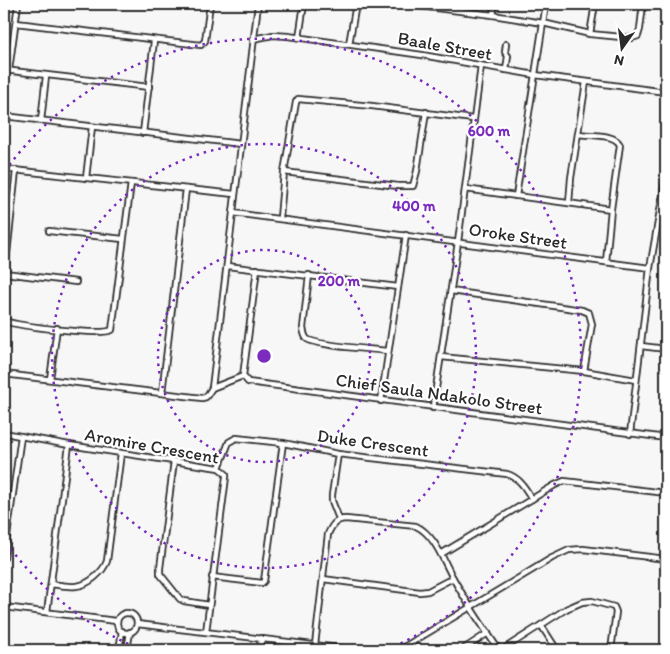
<svg xmlns="http://www.w3.org/2000/svg" width="670" height="654" font-family="Itim,sans-serif">
  <rect width="100%" height="100%" fill="#f7f7f7"/>
  <filter id="ink" filterUnits="userSpaceOnUse"><feTurbulence type="fractalNoise" baseFrequency=".02" numOctaves="2"/><feDisplacementMap in="SourceGraphic" scale="10" xChannelSelector="R" yChannelSelector="G"/><feConvolveMatrix kernelMatrix="1 2 1 2 8 2 1 2 1" color-interpolation-filters="sRGB"/></filter>
  <g filter="url(#ink)">
    <g fill="none" stroke-linecap="round" stroke-linejoin="round">
      <g stroke="#2b2b2b" stroke-width="8">
        <g id="street">
          <polyline points="403,4 493,15 543,23 590,34 632,38 638,36 640,29 643,4"/>
          <polyline points="493,15 495,4"/>
          <polyline points="16,23 201,45 205,41 210,4"/>
          <polyline points="590,34 595,4"/>
          <polyline points="299,38 304,4"/>
          <polyline points="253,39 273,35 288,36 422,55 535,75 666,92"/>
          <polyline points="349,44 356,4"/>
          <polyline points="506,44 505,52 508,56 506,70"/>
          <polyline points="4,70 149,87"/>
          <polyline points="9,70 18,4"/>
          <polyline points="4,116 241,144"/>
          <polyline points="41,121 46,76"/>
          <polyline points="143,133 154,41"/>
          <path d="M578,134C590,136 615,133 620,145L611,209"/>
          <polyline points="4,169 234,194"/>
          <polyline points="284,172 296,102 298,99 372,106 473,119"/>
          <polyline points="86,178 92,127"/>
          <polyline points="465,189 611,209 606,262"/>
          <polyline points="516,196 546,4"/>
          <polyline points="569,203 571,178 586,82"/>
          <polyline points="233,213 650,268"/>
          <polyline points="280,218 284,172 398,186 413,186 417,171 426,112"/>
          <polyline points="49,231 123,239"/>
          <polyline points="227,266 398,287"/>
          <polyline points="5,273 76,282"/>
          <path d="M309,275L303,328C304,332 304,336 307,339C318,346 372,349 388,351"/>
          <polyline points="4,281 16,171"/>
          <polyline points="451,291 582,310 589,313 592,324 584,371"/>
          <path d="M4,321C19,326 101,336 112,330L131,183"/>
          <polyline points="641,346 666,349"/>
          <polyline points="441,357 584,371 636,380"/>
          <polyline points="4,374 202,398 206,397 212,388 258,4"/>
          <polyline points="243,376 257,269"/>
          <polyline points="50,379 57,328"/>
          <polyline points="212,388 243,376 248,382 666,438"/>
          <polyline points="162,393 186,189"/>
          <polyline points="381,401 406,235"/>
          <polyline points="433,408 458,242 481,66"/>
          <polyline points="4,433 69,445 219,468 226,474 226,477 206,632"/>
          <polyline points="630,434 650,268 666,176"/>
          <polyline points="338,454 332,495 332,501 339,519"/>
          <polyline points="174,461 160,568 160,574 180,599 184,601 209,605"/>
          <path d="M219,468L229,442L236,438L283,443L338,454L507,474C520,478 525,488 532,499"/>
          <polyline points="441,554 555,485 564,481 666,493"/>
          <polyline points="4,558 21,436"/>
          <polyline points="212,577 262,583 264,581 283,443"/>
          <polyline points="323,579 420,592 428,591 453,578"/>
          <path d="M51,584C59,585 68,587 76,586C89,585 103,572 107,561L121,453"/>
          <polyline points="4,607 116,621"/>
          <polyline points="47,612 69,445"/>
          <circle cx="127" cy="623" r="10"/>
          <polyline points="137,624 356,650"/>
          <polyline points="541,625 557,650"/>
          <path d="M315,645L328,534C332,525 336,519 346,519L416,526C435,535 443,560 453,578C467,603 483,627 499,650"/>
          <polyline points="119,650 122,631"/>
          <polyline points="127,650 130,632"/>
          <polyline points="260,650 261,638"/>
          <polyline points="399,650 552,558 569,550 583,549 666,559"/>
          <polyline points="462,650 488,633"/>
          <polyline points="502,650 566,609 582,602 592,601 614,607 616,612 611,650"/>
        </g>
      </g>
      <use href="#street" stroke="#fff" stroke-width="4.5"/>
    </g>
  </g>
  <g fill="none" stroke="#7b2cbf" stroke-width="2.5" stroke-dasharray="2.5 5">
    <circle cx="264" cy="356" r="106"/>
    <circle cx="264" cy="356" r="212"/>
    <path d="M142 650A318 318 0 0 1 5 541M5 171A318 318 0 1 1 386 650"/>
  </g>
  <g text-anchor="middle" stroke-width="4.5" stroke-linejoin="round" paint-order="stroke">
    <g font-size="18" fill="#2b2b2b" stroke="#fff">
      <text transform="translate(445 46) rotate(10)" y="6">Baale Street</text>
      <text transform="translate(518 236) rotate(8)" y="6">Oroke Street</text>
      <text transform="translate(439 394) rotate(8)" y="6">Chief Saula Ndakolo Street</text>
      <text transform="translate(373 443) rotate(8)" y="6">Duke Crescent</text>
      <text transform="translate(152 446) rotate(10)" y="6">Aromire Crescent</text>
    </g>
  </g>
  <circle cx="264" cy="356" r="8" fill="#7b2cbf" stroke="#fff" stroke-width="2.5"/>
  <g font-size="15" text-anchor="middle" font-weight="bold" fill="#7b2cbf" stroke="#fff" stroke-width="4.5" stroke-linejoin="round" paint-order="stroke">
    <text x="489" y="136">600 m</text>
    <text x="414" y="211">400 m</text>
    <text x="339" y="286">200 m</text>
  </g>
  <rect width="670" height="654" fill="none" stroke="#fff" stroke-width="20"/>
  <rect x="10" y="10" width="650" height="634" fill="none" stroke="#2b2b2b" stroke-width="2" filter="url(#ink)"/>
  <g transform="translate(622 48) rotate(194)" stroke="#ffffff" stroke-width="4" paint-order="stroke">
  <path d="M0-4L9 19L0 12L-9 19Z" fill="#2b2b2b"/>
  <text y="-8" font-size="14" font-weight="bold" text-anchor="middle" fill="#2b2b2b">N</text>
  </g>
</svg>
